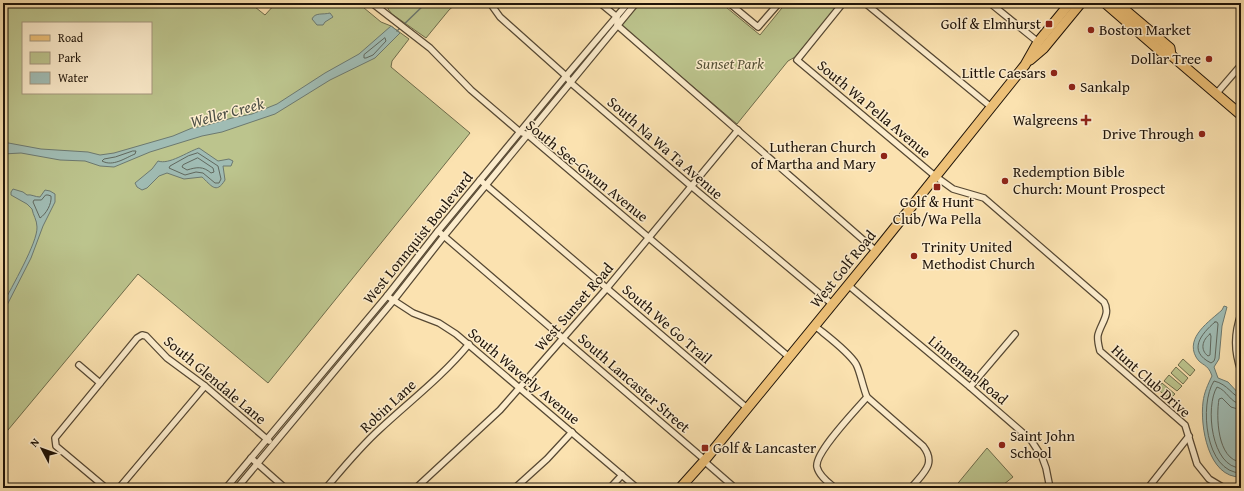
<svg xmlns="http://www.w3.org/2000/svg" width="1244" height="491" font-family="'Gentium Book Plus',serif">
  <rect width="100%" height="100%" fill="#fbe2b0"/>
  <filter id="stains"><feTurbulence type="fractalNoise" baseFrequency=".005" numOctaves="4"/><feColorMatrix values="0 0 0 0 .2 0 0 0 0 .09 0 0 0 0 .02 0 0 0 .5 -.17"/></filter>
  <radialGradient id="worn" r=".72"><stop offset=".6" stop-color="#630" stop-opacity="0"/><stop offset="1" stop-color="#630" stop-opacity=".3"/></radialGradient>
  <g fill="#bcc48d" stroke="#6e6c4b" fill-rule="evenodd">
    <path d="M3,3H250L265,15L276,3H358L381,22L391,26L409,39L392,61L391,67L470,133L268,383L138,274L3,436ZM23,23H151V93H23Z"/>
    <polygon points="388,3 457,3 449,10 426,38 392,14 388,9"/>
    <polygon points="639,3 721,3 760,35 786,3 840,3 795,57 788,61 737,124 623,27 622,25"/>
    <polygon points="1183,359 1195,370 1190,376 1178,365"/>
    <polygon points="1176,367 1188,378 1183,384 1171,373"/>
    <polygon points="1169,375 1182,386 1177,391 1164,381"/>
    <polygon points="1162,383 1175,394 1170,399 1157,389"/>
    <polygon points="987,448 1013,477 999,488 954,488"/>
  </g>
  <g fill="#a0bcb4" stroke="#6c7970">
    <path d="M330,13L333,17L325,22L323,25H317L312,19C315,12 323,15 330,13Z"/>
    <polygon points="391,26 400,33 375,58 330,80 275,114 222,132 202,136 150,152 114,167 100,166 85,161 60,160 21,153 3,154 3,142 41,149 88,152 100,155 114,153 173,136 192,128 204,126 232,118 252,114 277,104 325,73 359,54"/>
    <path d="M199,148L218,161L229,159L233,161L231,166H223L225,180C216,195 211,185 202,177L184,179L167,173L159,176L147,188L142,190L137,187L135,183L152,169L158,161C169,165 187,152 199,148Z"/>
    <path d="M13,189L23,192L27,195C31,194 35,197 40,197L45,190L50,191L55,194V202L43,226L31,258L3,313V304C11,288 38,242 37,227C37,220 33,215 32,209L27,204L11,195V192Z"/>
    <path d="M1224,306L1227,307L1222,326L1219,359L1214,367L1218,378L1228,382L1241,396V477C1208,478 1200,426 1203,402C1204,393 1208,384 1212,376C1208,363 1201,366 1196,357C1185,337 1210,321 1222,310Z"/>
  </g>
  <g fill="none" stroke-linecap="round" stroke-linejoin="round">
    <g stroke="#60685e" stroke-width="1">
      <polygon points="385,38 386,41 373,55 366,58 364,58 364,55"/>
      <path d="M133,151H136L135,154C125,158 113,167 102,161L104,159L115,157Z"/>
      <polygon points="198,153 218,166 221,179 219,183 215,183 203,173 196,172 185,175 169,168 170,166 188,156"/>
      <path d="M198,158L213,168L214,172L211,173C203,166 197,167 187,170L182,167L183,165Z"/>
      <path d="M46,195H48L51,196C52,204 46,214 40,218L33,202L34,200H41Z"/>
      <path d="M1215,322H1217L1218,324L1215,358L1214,361L1211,363C1187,351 1201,334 1215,322Z"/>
      <path d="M1210,334L1211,336L1210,355L1208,356C1200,350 1202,340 1210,334Z"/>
      <path d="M1241,398C1233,397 1228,384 1214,381C1199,404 1205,473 1241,473"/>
      <path d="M1241,404C1230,403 1227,390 1217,387C1205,406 1211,468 1241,468"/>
      <path d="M1241,410L1231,407L1222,398L1219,399C1216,416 1217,460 1241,462"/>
    </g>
    <polyline stroke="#6c7970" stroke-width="1.5" points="397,31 426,3"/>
    <g stroke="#564833" stroke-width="8">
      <g id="minor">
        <polyline points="264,3 266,3"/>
        <polyline points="372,3 430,48 471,90 520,132 528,135 789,357"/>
        <polyline points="490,3 500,17 566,76 571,83 691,186 832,304"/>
        <polyline points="600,3 617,17 617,25 876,251"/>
        <polyline points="729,3 758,27 779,3"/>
        <path d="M843,3L797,60L935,176L953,189L984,198L1104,302C1111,314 1101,323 1098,335C1097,340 1099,347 1100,351L1185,425L1197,464L1209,479L1224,488"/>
        <polyline points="865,3 991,107"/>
        <polyline points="990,3 1038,42"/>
        <polyline points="1216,94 1241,65"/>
        <polyline points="480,180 747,408"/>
        <polyline points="438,231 705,460"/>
        <polyline points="848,285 970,387 1031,440 1042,457 1046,468 1050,488"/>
        <polyline points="387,296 413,313 439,323 456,334 637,488"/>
        <path d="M1241,314C1234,334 1234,351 1241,371"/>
        <path d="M815,326C827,336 848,351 856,364C860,371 863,388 867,397L923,446C937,464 923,473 911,488"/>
        <polyline points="79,365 100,383"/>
        <polyline points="970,387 1015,334"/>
        <polyline points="251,458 285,488"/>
        <polyline points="704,461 735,488"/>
        <polyline points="106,488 56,446 55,438 137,338 142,335 146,336 167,358 205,386 269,441"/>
        <polyline points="119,488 205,386"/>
        <polyline points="226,488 387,296 438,231 566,76 628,3"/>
        <polyline points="237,488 393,301 444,236 636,3"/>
        <path d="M326,488C343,468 360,447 380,429C410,401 443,376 469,344"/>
        <polyline points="416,488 500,410 607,288 738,130"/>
        <polyline points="515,488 547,459 572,432"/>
        <polyline points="610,488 622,475"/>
        <path d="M835,488C829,483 819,476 817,467C814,453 857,409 867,397"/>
        <polyline points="1148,488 1189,436"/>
      </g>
    </g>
    <g stroke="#1f1409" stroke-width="11">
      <g id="primary">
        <polyline points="1105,3 1165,55 1171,55 1241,115"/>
        <polyline points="1117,3 1170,48 1171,55"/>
        <polyline points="1030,60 1044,48 1081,3"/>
        <polyline points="680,488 705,460 876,251 1025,65 1038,42 1070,3"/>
      </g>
    </g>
    <use href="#minor" stroke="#fceccc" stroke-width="5.5"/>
    <use href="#primary" stroke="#eec178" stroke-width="9"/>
  </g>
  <g fill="#8f2418" stroke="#fceccc" stroke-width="1.5">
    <rect x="1045" y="20" width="8" height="8" rx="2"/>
    <circle cx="1091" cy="30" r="4"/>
    <circle cx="1209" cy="59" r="4"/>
    <circle cx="1054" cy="73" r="4"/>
    <circle cx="1072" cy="87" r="4"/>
    <path d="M1084 114h4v4h4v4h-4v4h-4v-4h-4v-4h4z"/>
    <circle cx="1202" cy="134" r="4"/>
    <circle cx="884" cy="156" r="4"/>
    <circle cx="1005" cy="181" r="4"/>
    <rect x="933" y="183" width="8" height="8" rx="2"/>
    <circle cx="914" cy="256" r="4"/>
    <circle cx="1002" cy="445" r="4"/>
    <rect x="701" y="444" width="8" height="8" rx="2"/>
  </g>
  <g text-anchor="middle" stroke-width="3" stroke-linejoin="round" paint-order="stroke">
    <g font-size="15" fill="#1f1409" stroke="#fceccc" text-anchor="end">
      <text x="1041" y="29">Golf &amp; Elmhurst</text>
      <text x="1099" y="35" text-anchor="start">Boston Market</text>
      <text x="1201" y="64">Dollar Tree</text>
      <text x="1046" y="78">Little Caesars</text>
      <text x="1080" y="92" text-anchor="start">Sankalp</text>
      <text x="1078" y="125">Walgreens</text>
      <text x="1194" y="139">Drive Through</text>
      <text x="876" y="152">Lutheran Church<tspan x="876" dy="17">of Martha and Mary</tspan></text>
      <text x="1013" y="177" text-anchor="start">Redemption Bible<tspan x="1013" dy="17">Church: Mount Prospect</tspan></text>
      <text x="937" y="207" text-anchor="middle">Golf &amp; Hunt<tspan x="937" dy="17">Club/Wa Pella</tspan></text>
      <text x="922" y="252" text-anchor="start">Trinity United<tspan x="922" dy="17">Methodist Church</tspan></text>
      <text x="1010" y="441" text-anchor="start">Saint John<tspan x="1010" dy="17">School</tspan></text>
      <text x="713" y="453" text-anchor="start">Golf &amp; Lancaster</text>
    </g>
    <g font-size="15" font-style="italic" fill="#565237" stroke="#fceccc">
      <text x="730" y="69">Sunset Park</text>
    </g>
    <g font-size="15" fill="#1f1409" stroke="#fceccc">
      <text transform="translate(874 109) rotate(40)" y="5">South Wa Pella Avenue</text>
      <text transform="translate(665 148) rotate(41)" y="5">South Na Wa Ta Avenue</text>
      <text transform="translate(587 171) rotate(39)" y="5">South See-Gwun Avenue</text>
      <text transform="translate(418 238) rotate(-51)" y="5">West Lonnquist Boulevard</text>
      <text transform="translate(843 269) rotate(-51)" y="5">West Golf Road</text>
      <text transform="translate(574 307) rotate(-49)" y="5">West Sunset Road</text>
      <text transform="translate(667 324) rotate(41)" y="5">South We Go Trail</text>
      <text transform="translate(968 370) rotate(40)" y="5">Linneman Road</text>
      <text transform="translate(524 376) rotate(40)" y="5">South Waverly Avenue</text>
      <text transform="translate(215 380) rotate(40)" y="5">South Glendale Lane</text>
      <text transform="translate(1151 381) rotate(42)" y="5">Hunt Club Drive</text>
      <text transform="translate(634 383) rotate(41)" y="5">South Lancaster Street</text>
      <text transform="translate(388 406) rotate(-43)" y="5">Robin Lane</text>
    </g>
    <g font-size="16" font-style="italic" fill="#4c4f45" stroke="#fceccc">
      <text transform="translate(227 112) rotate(-15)" y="6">Weller Creek</text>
    </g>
  </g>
  <rect width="1244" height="491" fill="none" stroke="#fbe2b0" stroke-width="16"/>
  <rect x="4" y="4" width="1236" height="483" fill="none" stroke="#1f1409" stroke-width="2"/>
  <rect x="8" y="8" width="1228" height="475" fill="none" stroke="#1f1409"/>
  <rect x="22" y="22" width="130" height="72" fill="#fceccc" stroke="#a4967e"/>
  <rect x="30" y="35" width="20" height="6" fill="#eec178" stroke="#a4967e"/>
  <text x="58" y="42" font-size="12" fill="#1f1409">Road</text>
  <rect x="30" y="52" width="20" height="12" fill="#bcc48d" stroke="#a4967e"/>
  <text x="58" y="62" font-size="12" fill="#1f1409">Park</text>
  <rect x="30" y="72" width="20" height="12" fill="#a0bcb4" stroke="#a4967e"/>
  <text x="58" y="82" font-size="12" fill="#1f1409">Water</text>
  <g transform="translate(42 449) rotate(311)" stroke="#fceccc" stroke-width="3" paint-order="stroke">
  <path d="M0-3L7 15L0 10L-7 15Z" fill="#1f1409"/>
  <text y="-6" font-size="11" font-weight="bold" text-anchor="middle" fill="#1f1409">N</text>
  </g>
  <rect width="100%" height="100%" filter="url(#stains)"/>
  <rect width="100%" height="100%" fill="url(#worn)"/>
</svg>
